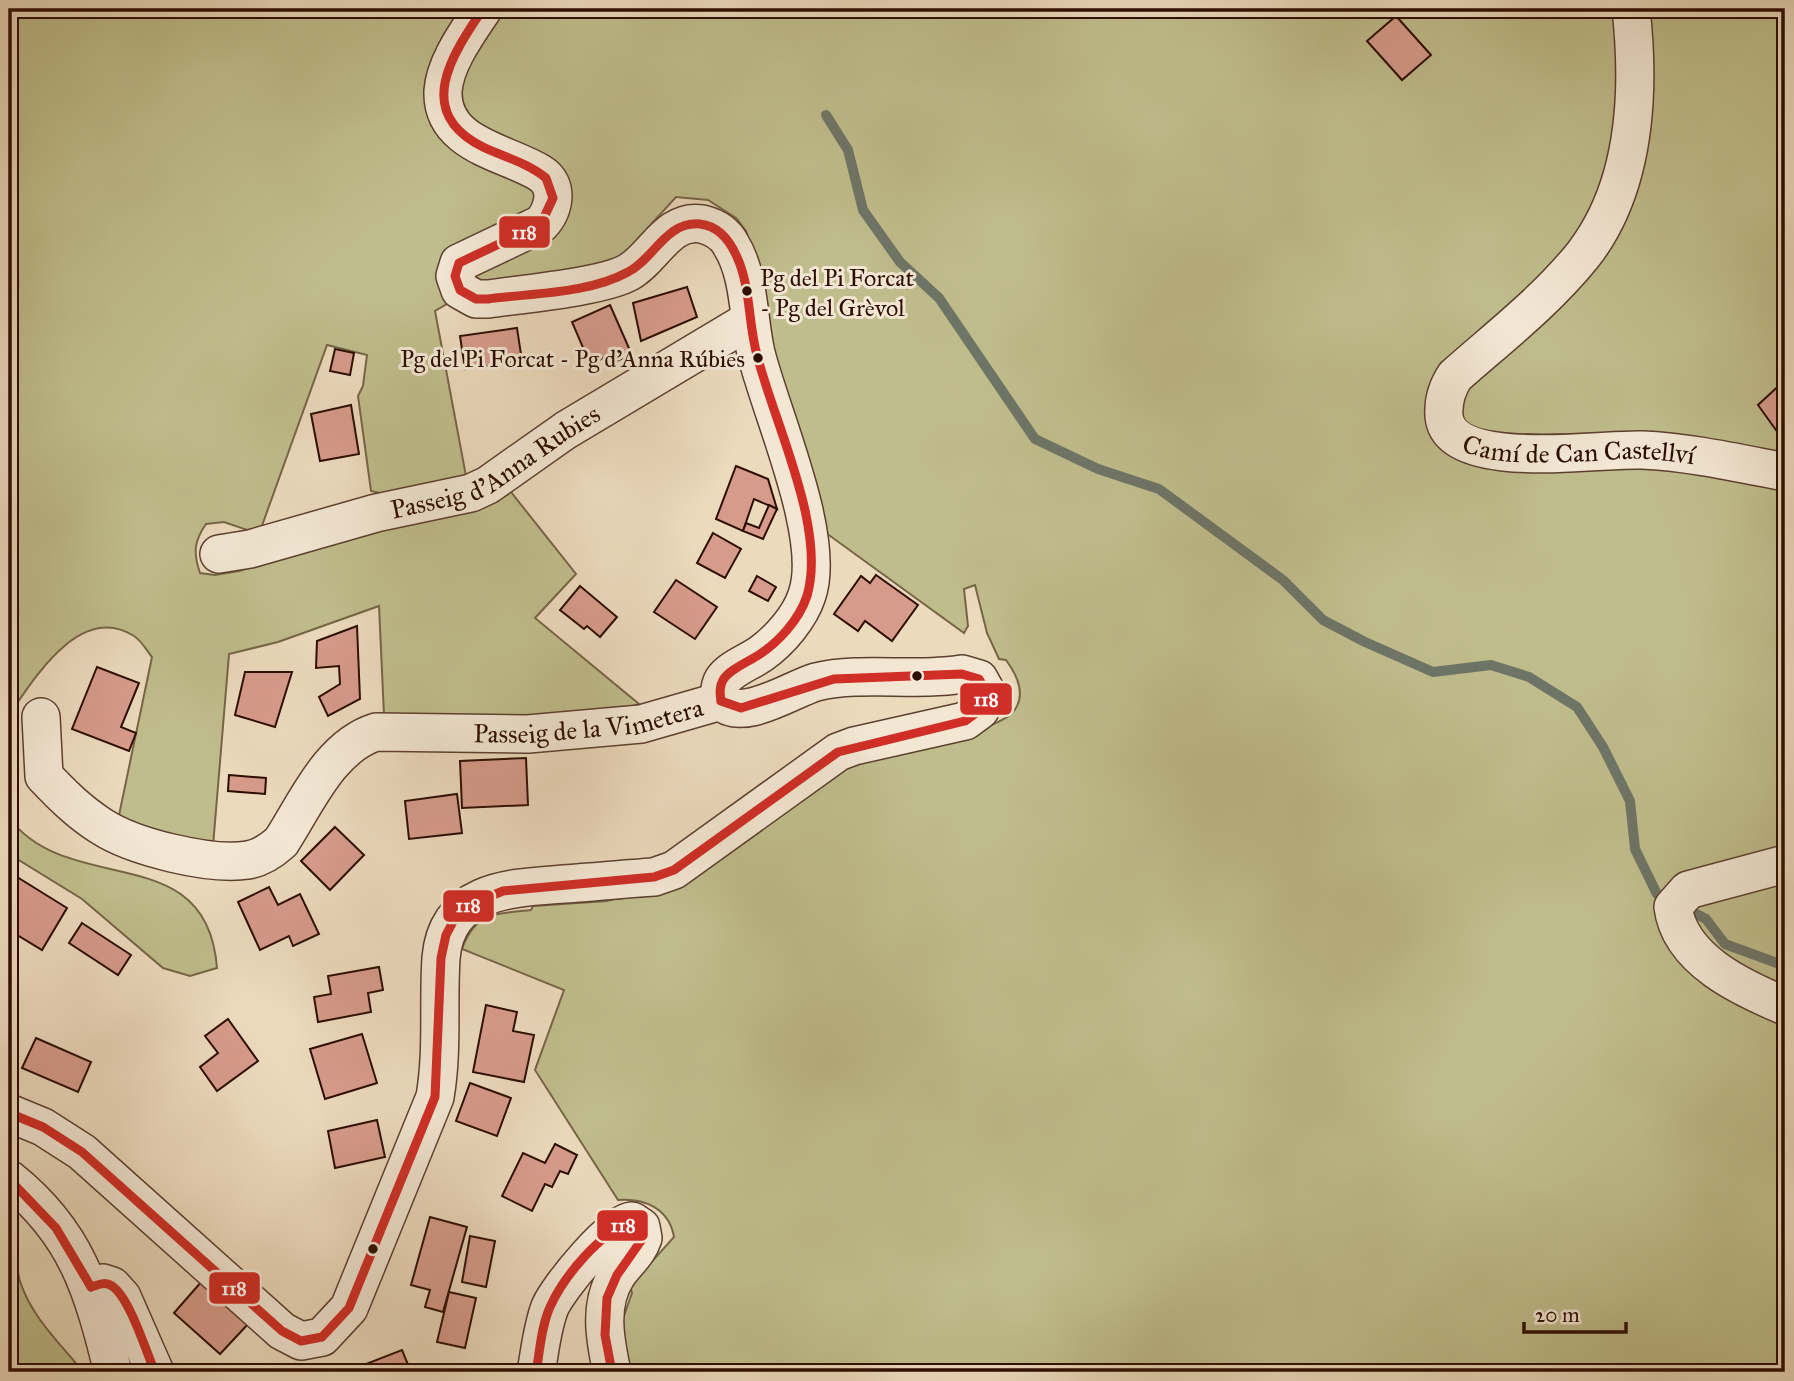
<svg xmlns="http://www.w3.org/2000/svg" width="1794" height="1381" font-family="'IM FELL Great Primer',serif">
  <rect width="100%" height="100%" fill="#ecdabd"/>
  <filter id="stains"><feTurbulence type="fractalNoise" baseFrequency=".00286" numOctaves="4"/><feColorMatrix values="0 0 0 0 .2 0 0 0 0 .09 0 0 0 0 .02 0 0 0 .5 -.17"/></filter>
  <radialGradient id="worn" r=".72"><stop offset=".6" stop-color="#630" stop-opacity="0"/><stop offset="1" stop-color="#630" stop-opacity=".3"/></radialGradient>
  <g fill="#c0bd8c" stroke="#766546" stroke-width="2">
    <path d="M9,9H1785V1372H627L620,1327L632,1293L630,1286L674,1237C669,1208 644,1198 618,1200L535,1070L564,990L462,949C475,912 496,914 531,910L533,906L607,901L656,887L843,768C879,754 992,734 1012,713C1028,696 1017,675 1006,660L999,659L987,633L975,585L964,589L968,626L964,633L826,533L764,334L760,273L746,231L736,218L708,200L676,197L624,254L602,265L483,283L435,311L466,476L384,494L371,491L358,396L363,386L367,355L327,345L259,534L224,522L206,524C194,541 193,553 200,573L215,575L239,571L507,487L576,574L535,618L639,704L609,715L419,720L384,715L379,606L278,642L229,654L213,846L118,820L152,657C147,651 141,640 134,636C80,602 34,679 9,715Z"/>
    <path d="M9,818C71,899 207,837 217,968L190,976L163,968L82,899L9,854Z"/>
    <path d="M9,1222C21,1238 13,1265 21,1284C33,1319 61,1344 83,1372H9Z"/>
  </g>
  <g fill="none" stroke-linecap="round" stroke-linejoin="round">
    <polyline stroke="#6e7567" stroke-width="10" points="826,115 848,150 863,210 900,262 939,298 1035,439 1098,469 1159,489 1283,580 1323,620 1365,642 1433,672 1491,665 1529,677 1577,707 1603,747 1630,801 1635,849 1657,894 1706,919 1725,944 1785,966"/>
  </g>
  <g fill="#d79b8b" stroke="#2c0d00" stroke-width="2">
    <polygon points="1396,16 1431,55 1402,80 1367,41"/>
    <polygon points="687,287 697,317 641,341 633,303"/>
    <polygon points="610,305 632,355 616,361 612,354 590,364 572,322"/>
    <polygon points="517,328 522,361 465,369 460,336"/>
    <polygon points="335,349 354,353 350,375 330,371"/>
    <polygon points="1785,380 1785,422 1776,430 1758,405"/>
    <polygon points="351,405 359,454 320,461 311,414"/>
    <polygon points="736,466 768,479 777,509 754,499 743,531 716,519"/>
    <polygon points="769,505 777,509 763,539 743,531 746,523 759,528"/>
    <polygon points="713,533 741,549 725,578 697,563"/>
    <polygon points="876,575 918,605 892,641 865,621 858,631 834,614 861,576 870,583"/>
    <polygon points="757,576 776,587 768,601 749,591"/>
    <polygon points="676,580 717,607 695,639 654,612"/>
    <polygon points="580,586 617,617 600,637 587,626 584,629 560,610"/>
    <polygon points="357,626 360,699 328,716 319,697 340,684 339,666 316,668 317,641"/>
    <polygon points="97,667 139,683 121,727 136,733 129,751 72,729"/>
    <polygon points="245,672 292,672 275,727 235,715"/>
    <polygon points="526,758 528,805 462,808 460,761"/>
    <polygon points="229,775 266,778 265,794 228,791"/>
    <polygon points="457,794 462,833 409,839 405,801"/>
    <polygon points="335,827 364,855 330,890 301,861"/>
    <polygon points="9,872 67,908 42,950 9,930"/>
    <polygon points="269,887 278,905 300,894 319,934 293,946 289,936 260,950 238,902"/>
    <polygon points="82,923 131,955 118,975 69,943"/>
    <polygon points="379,967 383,990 368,993 371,1012 318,1022 314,997 331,994 328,976"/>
    <polygon points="486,1005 517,1012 513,1031 534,1035 524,1082 473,1072"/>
    <polygon points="228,1019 258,1061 217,1091 200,1067 218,1053 205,1036"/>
    <polygon points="9,1024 18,1025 12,1064 9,1063"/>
    <polygon points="362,1034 377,1083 325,1099 310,1049"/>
    <polygon points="36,1038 91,1062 78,1092 22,1068"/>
    <polygon points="470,1083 511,1098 497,1136 456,1121"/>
    <polygon points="377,1120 385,1157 335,1168 328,1131"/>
    <polygon points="555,1144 577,1155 568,1174 560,1171 552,1187 545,1184 532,1211 502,1196 523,1153 545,1163"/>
    <polygon points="430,1217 467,1227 443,1312 425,1307 430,1290 411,1285"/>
    <polygon points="470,1236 495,1241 486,1287 462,1282"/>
    <polygon points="202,1281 249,1323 220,1354 174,1313"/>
    <polygon points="449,1292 476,1298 465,1348 437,1342"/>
    <polygon points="402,1350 411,1372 354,1372 353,1369"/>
  </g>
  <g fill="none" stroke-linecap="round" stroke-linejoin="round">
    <g stroke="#5c402f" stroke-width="40">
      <g id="street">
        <path d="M483,9C468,32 445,62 443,91C441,145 506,152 540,173C560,185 554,210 541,224L459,263L455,276L460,290L476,299H488C522,294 603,287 629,272C654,258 668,218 702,224C714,227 725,233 731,245C750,275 748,319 756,353C771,414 827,537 807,595C800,617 780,640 762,653C750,662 731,668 723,680C719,687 719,693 721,701"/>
        <path id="s1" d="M1631,9C1640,90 1636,187 1583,255C1546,301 1499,337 1455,376C1447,388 1443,401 1444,416C1449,473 1602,448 1642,450C1690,452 1738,463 1785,472"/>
        <path id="s2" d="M219,554L250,549L376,513L471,493L488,485L566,430L750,320"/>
        <path id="s3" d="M41,717L44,776C62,795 79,812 101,826C133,847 210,866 248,860C261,858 271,851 281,842C306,804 329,747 376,732L528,734L641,724L721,701"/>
        <path d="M1785,864L1688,890L1673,907C1680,960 1742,988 1785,1006"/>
        <path d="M9,1113L43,1127L82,1152L282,1331L301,1341L322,1337L349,1308L435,1097C443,1050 438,1005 441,958C447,889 511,888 564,884C594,882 624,879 654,877L674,870L838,752L854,746L965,721L980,710L988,695L979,679L962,674C915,682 863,671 816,682C792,689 742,723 721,701"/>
        <path d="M9,1179C77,1233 93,1291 113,1372"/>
        <polyline points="91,1287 103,1283 112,1286 122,1297 155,1372"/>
        <path d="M536,1372C540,1352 542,1327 550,1307C559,1287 611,1223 632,1221L641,1227L643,1238C638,1253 626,1262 617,1275C598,1304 605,1340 612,1372"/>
      </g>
    </g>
    <use href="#street" stroke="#f3e7d4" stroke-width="37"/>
    <g stroke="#f3e7d4" stroke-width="14">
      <g id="bus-1">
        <path d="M483,9C452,55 413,112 483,147C504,157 528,163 546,178L553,198L541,224L459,263L455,276L460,290L476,299H488C532,293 588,294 628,272C654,259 666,221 700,224C719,226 730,241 737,257C751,288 748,323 757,355C774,423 827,528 807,596C799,620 778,643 757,656C746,663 730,669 723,680C719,687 720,694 721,701"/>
        <polyline points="9,1113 43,1127 82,1152 282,1331 301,1341 322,1337 349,1308 435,1097 441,958 446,935 455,918 469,905 503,891 654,877 674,870 838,752 965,721 980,710 988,695 979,679 962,674 834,679 741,708 721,701"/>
        <polyline points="9,1179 56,1228 91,1287"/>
        <path d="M91,1287C98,1285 105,1281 112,1286C130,1298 146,1352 155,1372"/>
        <path d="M536,1372C540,1351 541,1327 550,1307C564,1276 600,1233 632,1221L641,1227L643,1238L617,1275L607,1298L605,1335L612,1372"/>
      </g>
    </g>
    <use href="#bus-1" stroke="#d02e26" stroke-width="9"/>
  </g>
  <g fill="#2c0d00" stroke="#f3e7d4" stroke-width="2.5">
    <circle cx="747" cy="291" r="6"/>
    <circle cx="758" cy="358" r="6"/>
    <circle cx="917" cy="676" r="6"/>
    <circle cx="373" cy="1249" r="6"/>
  </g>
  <g text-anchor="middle" stroke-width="6" stroke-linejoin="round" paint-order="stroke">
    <g font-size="24" fill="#2c0d00" stroke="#f3e7d4" text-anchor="start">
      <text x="760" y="286">Pg del Pi Forcat<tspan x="760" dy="30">- Pg del Grèvol</tspan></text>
      <text x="745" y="367" text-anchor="end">Pg del Pi Forcat - Pg d'Anna Rúbies</text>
    </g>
    <g font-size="26" fill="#2c0d00" stroke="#f3e7d4">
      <text dy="9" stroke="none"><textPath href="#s1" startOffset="626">Camí de Can Castellví</textPath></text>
      <text dy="9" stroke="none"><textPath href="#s2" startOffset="294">Passeig d'Anna Rubies</textPath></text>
      <text dy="9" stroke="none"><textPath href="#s3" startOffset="688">Passeig de la Vimetera</textPath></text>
    </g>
  </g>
  <g stroke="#f3e7d4" stroke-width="2.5">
    <rect x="498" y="215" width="53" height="34" rx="7" fill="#d02e26"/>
    <rect x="959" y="682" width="54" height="34" rx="7" fill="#d02e26"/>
    <rect x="442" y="889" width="53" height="34" rx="7" fill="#d02e26"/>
    <rect x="596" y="1209" width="53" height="33" rx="7" fill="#d02e26"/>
    <rect x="208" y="1271" width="53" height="34" rx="7" fill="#d02e26"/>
  </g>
  <g font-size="19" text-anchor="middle" font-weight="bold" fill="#fff">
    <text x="524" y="239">118</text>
    <text x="986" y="706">118</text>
    <text x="468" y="912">118</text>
    <text x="623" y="1232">118</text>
    <text x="234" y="1295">118</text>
  </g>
  <rect width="1794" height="1381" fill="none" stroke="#ecdabd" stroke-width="35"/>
  <rect x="10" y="10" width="1773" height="1360" fill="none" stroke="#2c0d00" stroke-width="3.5"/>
  <rect x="18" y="18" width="1759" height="1346" fill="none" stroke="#2c0d00" stroke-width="2"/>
  <path d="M1524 1322v10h102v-10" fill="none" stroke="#2c0d00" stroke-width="3.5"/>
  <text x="1535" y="1322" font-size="21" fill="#2c0d00" stroke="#f3e7d4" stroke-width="5" paint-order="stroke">20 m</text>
  <rect width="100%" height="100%" filter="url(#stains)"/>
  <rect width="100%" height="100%" fill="url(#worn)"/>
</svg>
